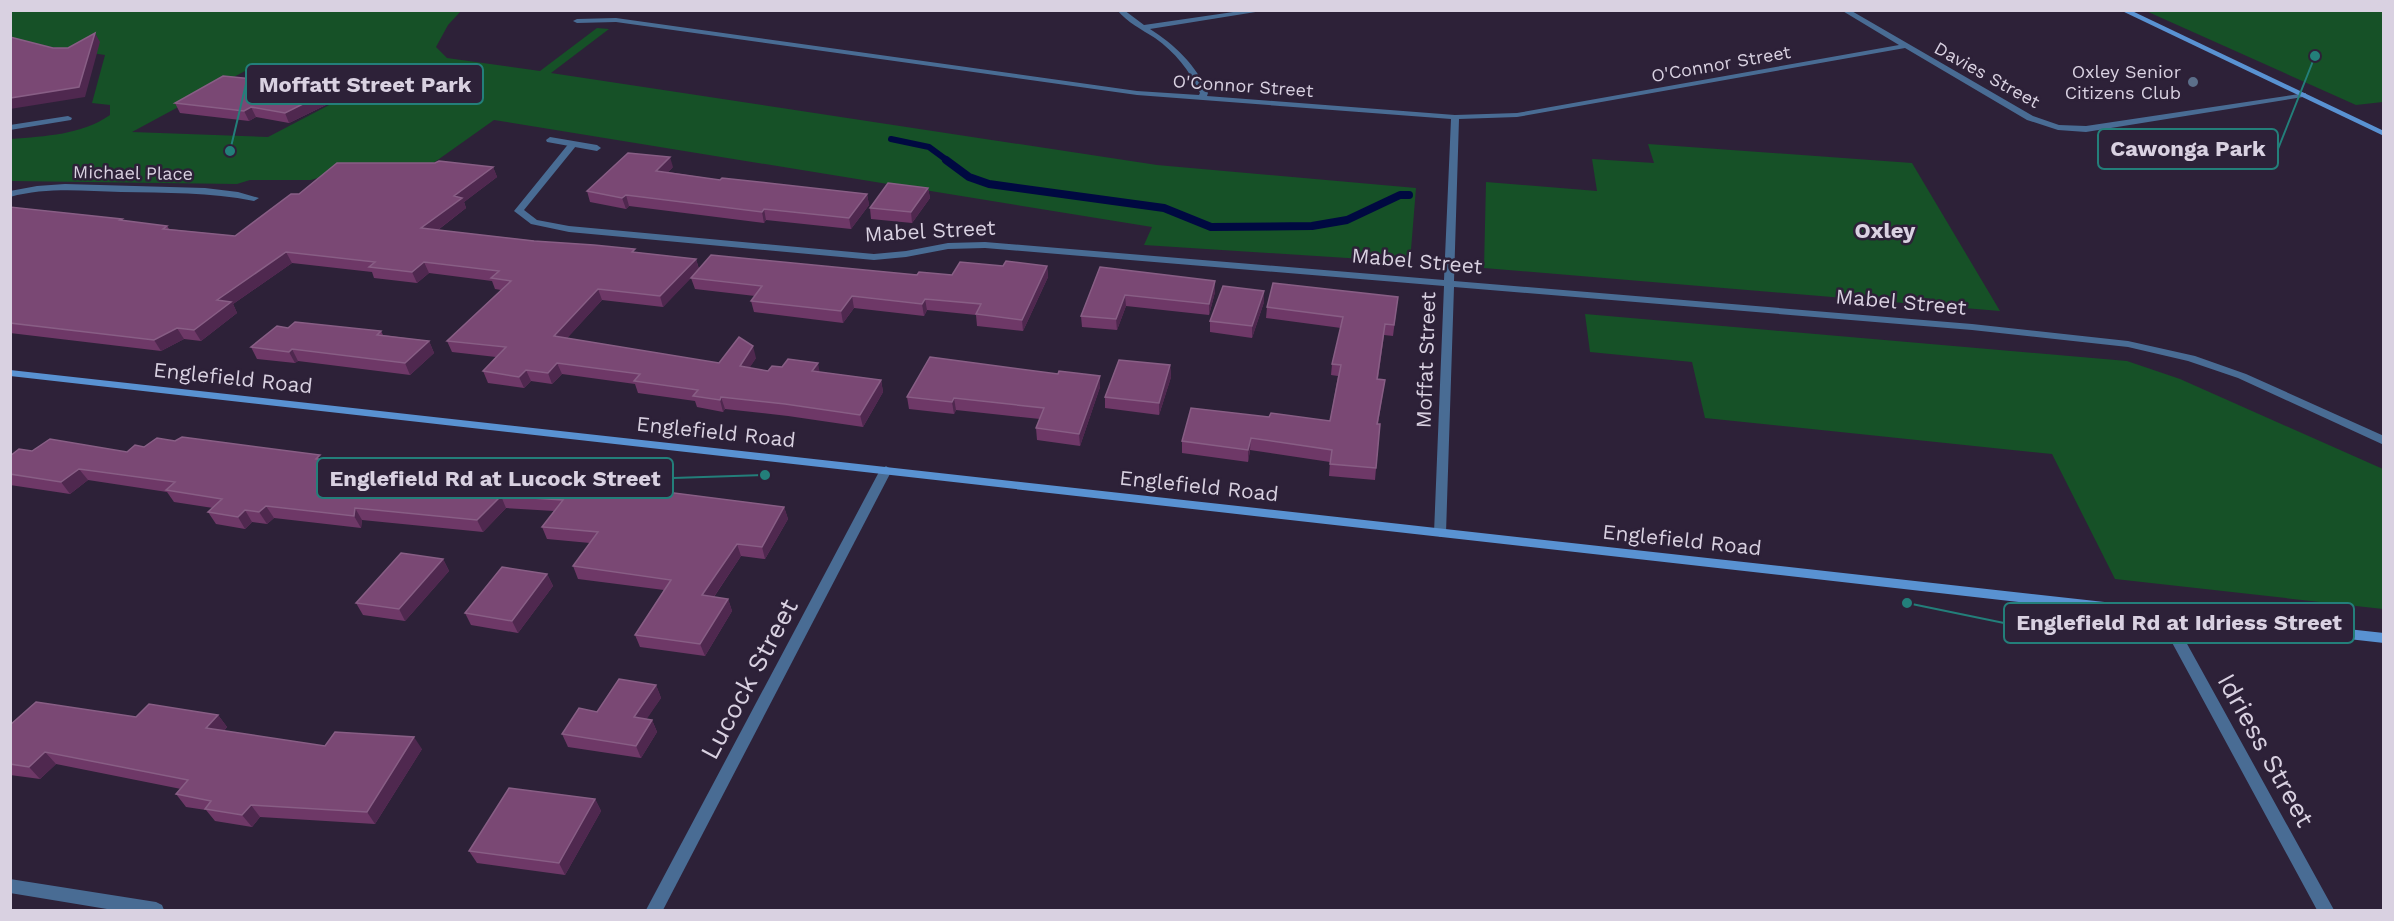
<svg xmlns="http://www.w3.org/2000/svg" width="2394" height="921" font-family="'Work Sans',sans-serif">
  <rect width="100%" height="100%" fill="#2d2138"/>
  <g fill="#165127" fill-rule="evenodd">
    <path d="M11,11H461L448,25L436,47L447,58L540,71L597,28L609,29L551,73L1157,165L1416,188L1410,262L1144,245L1152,227L494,120L432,164L337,172L311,180H250L237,184L11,181V139C46,136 81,135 110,115V105L92,103L105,55L11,41ZM245,71L356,91L268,137L132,132Z"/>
    <polygon points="2146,11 2383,11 2383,102 2356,105"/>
    <polygon points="1648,144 1912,163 2000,311 1484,268 1486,182 1597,191 1592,159 1654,163"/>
    <polygon points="1585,314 2127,361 2180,379 2383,469 2383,609 2115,579 2052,454 1705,418 1692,362 1590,352"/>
  </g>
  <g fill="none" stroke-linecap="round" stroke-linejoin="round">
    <polyline stroke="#000941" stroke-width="6" points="891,139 929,147 948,161"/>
    <polyline stroke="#000941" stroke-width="8" points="946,160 969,177 989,184 1164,208 1211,227 1312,226 1347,220 1400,195 1409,195"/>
    <polygon fill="#496c94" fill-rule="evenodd" points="550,137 597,145 601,148 597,151 547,142 546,140"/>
    <g fill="#496c94" fill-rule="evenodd">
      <path d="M1117,10H1124L1144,25L1247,10H1268L1150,29C1174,44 1197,66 1208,93L1207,96L1455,115L1517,113L1899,45L1841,10H1850L2033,116L2059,125L2086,126L2306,93V97H2303L2086,132L2058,130L2027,120L1905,48L1517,117L1459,119L1454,281L1972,324L2128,341L2195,356L2246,374L2384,436V445L2238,378L2188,361L2128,347L1972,330L1454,287L1446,533L1440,537L1434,533L1444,286L985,248L948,249L906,257L874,260L569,232L531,224L514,211L570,142H576V146L524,210L537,220L569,226L874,254L906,251L948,243L985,242L1444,280L1451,119L1137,95L616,22L577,23L573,21L577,19L616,18L1137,91L1199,95L1200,93C1191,72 1174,51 1155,38C1141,29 1128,23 1117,10Z"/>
      <polygon points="68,116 72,118 71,120 10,130 10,125"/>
      <path d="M65,184L205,188L238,192L259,198L254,201C210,192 166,193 121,192C83,191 47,187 10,197V191L37,186Z"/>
      <polygon points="886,466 892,470 663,910 646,910 880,470"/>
      <polygon points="2163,608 2168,609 2170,613 2334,910 2317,910 2156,613 2158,609"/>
      <polygon points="10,879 156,902 162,905 164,910 113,910 10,893"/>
    </g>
    <g fill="#5992d2" fill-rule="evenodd">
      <polygon points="2120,10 2130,10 2384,131 2384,136"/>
      <polygon points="10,370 2384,633 2384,643 10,376"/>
    </g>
  </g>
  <g fill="#6e3867">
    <polygon points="323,90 329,91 334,101 289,123 256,117 249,121 180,113 175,103"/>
    <polygon points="493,167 497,177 464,202 466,208 438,230 696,259 699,269 952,275 1003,266 1047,266 1048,277 1023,331 977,326 976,315 927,310 924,316 854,308 843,323 754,312 751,301 755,296 695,289 691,278 696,272 663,307 602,300 567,338 719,363 756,358 749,368 768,371 820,372 881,380 883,392 863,427 788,416 725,409 723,412 697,407 695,401 638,393 635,384 562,374 552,384 531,381 524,388 488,383 483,371 496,357 452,352 447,341 501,290 495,289 492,281 429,273 417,283 374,278 372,272 292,263 233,304 237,313 201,341 184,339 161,351 10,333 10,207 122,219 123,221 167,226 169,229 235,236 299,194"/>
    <polygon points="673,167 668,172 720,180 867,194 869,205 851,229 766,220 764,223 629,206 626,209 590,202 587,191"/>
    <polygon points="928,188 930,198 912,223 871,219 870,208"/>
    <polygon points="1100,267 1215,292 1209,315 1126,306 1117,330 1082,327 1081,316"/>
    <polygon points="1398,297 1393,336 1384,335 1378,379 1385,380 1378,424 1380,424 1375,480 1329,476 1330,462 1250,450 1248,462 1182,453 1182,441 1269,417 1330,421 1338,376 1331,375 1332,364 1341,328 1266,318 1267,307"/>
    <polygon points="1264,302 1252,338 1210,332 1210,321"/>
    <polygon points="288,328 381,331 383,335 429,341 434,353 410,375 298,361 295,363 257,359 251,347"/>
    <polygon points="1170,365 1171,377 1159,415 1105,408 1105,397"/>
    <polygon points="1058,374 1100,376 1100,387 1080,446 1037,440 1036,428 1040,419 956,410 954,414 909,409 907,397"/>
    <polygon points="175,441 375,465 475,472 629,487 784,507 788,519 765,559 741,556 714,597 728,599 732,611 705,656 640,647 635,635 664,590 578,579 573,566 590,543 547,539 542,527 554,511 506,508 483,532 362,520 361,528 274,518 267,524 252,522 245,529 216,524 208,512 213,508 174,502 167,492 88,480 70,494 10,485 10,456 32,451 127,452 144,447"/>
    <polygon points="443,559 449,571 405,621 363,615 356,603"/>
    <polygon points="547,574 553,586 518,633 471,625 465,613"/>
    <polygon points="656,685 661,698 646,719 652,720 657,732 641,758 568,747 562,734 597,712"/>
    <polygon points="218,715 227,727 224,731 325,746 422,749 375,824 260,817 252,827 215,821 206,810 186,807 176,794 181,789 56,764 40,779 10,775 10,725 136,717"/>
    <polygon points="595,799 601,811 565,875 477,863 469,851"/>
  </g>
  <g fill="#4f284f">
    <polygon points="95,33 100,42 85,97 10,109 10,98"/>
    <polygon points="322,86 325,93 329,91 334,101 289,123 285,113 317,89"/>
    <polygon points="251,107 256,117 249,121 244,111"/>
    <polygon points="670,157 673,167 659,181 656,171"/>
    <polygon points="493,167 497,177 464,202 466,208 426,239 421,228 454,196"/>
    <polygon points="928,188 930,198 912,223 911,212"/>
    <polygon points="867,194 869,205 851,229 849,218"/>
    <polygon points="626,195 629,206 626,209 622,198"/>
    <polygon points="764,209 766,220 764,223 762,212"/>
    <polygon points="286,252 292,263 233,304 237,313 201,341 194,330 217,300"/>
    <polygon points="696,259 699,270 663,307 660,296"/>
    <polygon points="424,262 429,273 417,283 412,272"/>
    <polygon points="1047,266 1048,277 1023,331 1022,320"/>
    <polygon points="1215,281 1215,292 1209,315 1209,304"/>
    <polygon points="598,289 602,300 559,347 554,336"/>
    <polygon points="1264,291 1264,302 1252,338 1252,326"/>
    <polygon points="1125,295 1126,306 1117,330 1116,319"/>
    <polygon points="852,296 854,308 843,323 841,311"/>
    <polygon points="925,299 927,310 924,316 922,304"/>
    <polygon points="177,328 184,339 161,351 154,340"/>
    <polygon points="429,341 434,353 410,375 405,363"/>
    <polygon points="753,346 756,358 743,378 740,366"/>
    <polygon points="292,349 298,361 295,363 289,352"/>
    <polygon points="557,363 562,374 552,384 548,373"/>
    <polygon points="818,363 820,374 812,371"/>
    <polygon points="1170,365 1171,377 1159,415 1159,403"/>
    <polygon points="526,370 531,381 524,388 519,377"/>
    <polygon points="1100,376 1100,387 1080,446 1079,434"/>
    <polygon points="881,380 883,392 863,427 860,415"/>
    <polygon points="721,397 725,409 723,412 720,400"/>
    <polygon points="954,398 956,410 954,414 952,402"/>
    <polygon points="1251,438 1250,450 1248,462 1248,450"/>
    <polygon points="79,469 88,480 70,494 61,482"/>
    <polygon points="626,478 630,490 619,486"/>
    <polygon points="501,496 506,508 483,532 477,520"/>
    <polygon points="266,506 274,518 267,524 259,512"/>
    <polygon points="784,507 788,519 765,559 762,547"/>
    <polygon points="355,508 362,520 361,528 354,516"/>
    <polygon points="245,510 252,522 245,529 238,517"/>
    <polygon points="737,544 741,556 707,607 702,595"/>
    <polygon points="443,559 449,571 405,621 399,609"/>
    <polygon points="547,574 553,586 518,633 512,621"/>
    <polygon points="728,599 732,611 705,656 700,644"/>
    <polygon points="656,685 661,698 640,729 634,717"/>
    <polygon points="218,715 227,727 215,741 206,728"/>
    <polygon points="652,720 657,732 641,758 636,746"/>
    <polygon points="414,737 422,749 375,824 367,812"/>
    <polygon points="45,752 56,764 40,779 29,767"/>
    <polygon points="595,799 601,811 565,875 559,863"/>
    <polygon points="251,805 260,817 252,827 242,815"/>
  </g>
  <g fill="#7a4874" stroke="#885e85" stroke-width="1.5">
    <polygon points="95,33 79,87 10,98 10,37 53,48 68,48"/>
    <polygon points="223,76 322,86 317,89 329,91 285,113 251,107 244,111 175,103"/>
    <polygon points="628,153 670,157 656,171 720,180 722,178 768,183 867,194 849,218 764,209 762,212 626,195 622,198 587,191"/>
    <polygon points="439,161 493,167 454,196 462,198 421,228 534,241 594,245 635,249 632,252 696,259 660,296 598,289 554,336 719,363 739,337 753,346 740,366 768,371 772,366 782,367 788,359 818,363 812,371 881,380 860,415 785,404 721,397 720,400 693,396 698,390 634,381 640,374 557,363 548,373 526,370 519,377 483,371 506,347 447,341 511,281 491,278 499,271 424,262 412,272 369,267 375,262 286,252 217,300 231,302 194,330 177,328 154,340 10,323 10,207 122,219 120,220 167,226 163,229 235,236 291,194 299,194 337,163 435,163"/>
    <polygon points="888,183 928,188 911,212 870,208"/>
    <polygon points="711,255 917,275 919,272 952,275 960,262 1003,266 1006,261 1047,266 1022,320 976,314 981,304 925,299 922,304 852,296 841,311 751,301 762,286 691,278"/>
    <polygon points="1100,267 1215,281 1209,304 1125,295 1116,319 1081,316"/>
    <polygon points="1273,283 1398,297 1394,325 1385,324 1377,379 1385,380 1377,424 1380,424 1376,468 1330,464 1332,450 1251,438 1248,450 1182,441 1191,408 1269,417 1271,413 1330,421 1341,365 1332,364 1343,317 1267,307"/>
    <polygon points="1223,286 1264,291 1252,326 1210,321"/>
    <polygon points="295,322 381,331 377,335 429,341 405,363 292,349 289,352 251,347 277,326 288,328"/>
    <polygon points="930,357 1058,374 1059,371 1100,376 1079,434 1036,428 1044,408 954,398 952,402 907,397"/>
    <polygon points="1119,360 1170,365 1159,403 1105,397"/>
    <polygon points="182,437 320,455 316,459 375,465 380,461 475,472 482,465 626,478 619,486 784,507 762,547 737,544 702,595 728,599 700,644 635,635 671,580 573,566 598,532 542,527 563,500 501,496 477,520 355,508 354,516 266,506 259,512 245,510 238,517 208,512 222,499 166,490 175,482 79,469 61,482 10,474 10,456 19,449 32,451 50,439 127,452 135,445 144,447 157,438 175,441"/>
    <polygon points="401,553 443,559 399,609 356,603"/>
    <polygon points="502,567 547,574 512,621 465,613"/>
    <polygon points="619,679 656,685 634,717 652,720 636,746 562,734 579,708 597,712"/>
    <polygon points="36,702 136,717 149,704 218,715 206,728 325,746 335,732 414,737 367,812 251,805 242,815 205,809 211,801 176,794 188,780 45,752 29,767 10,764 10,725"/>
    <polygon points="509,788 595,799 559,863 469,851"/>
  </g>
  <circle fill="#5c6f8a" stroke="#2d2138" stroke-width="2" cx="2193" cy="82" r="6"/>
  <g text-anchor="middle" stroke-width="5" stroke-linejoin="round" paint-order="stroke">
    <g font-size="18" fill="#d9d1e1" stroke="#2d2138">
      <text transform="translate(1721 64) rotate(-10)" y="6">O'Connor Street</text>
      <text transform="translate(1987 75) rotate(29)" y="6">Davies Street</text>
      <text transform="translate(1243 86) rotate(4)" y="6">O'Connor Street</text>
      <text transform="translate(133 173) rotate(1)" y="6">Michael Place</text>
    </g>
    <g font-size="18" fill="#d9d1e1" stroke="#2d2138" text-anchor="end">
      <text x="2181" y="78">Oxley Senior<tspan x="2181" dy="21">Citizens Club</tspan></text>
    </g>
    <g font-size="21" fill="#d9d1e1" stroke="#2d2138">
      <text transform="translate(930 231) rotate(-3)" y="7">Mabel Street</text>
      <text transform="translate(1417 261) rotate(5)" y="7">Mabel Street</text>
      <text transform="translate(1901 302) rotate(5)" y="7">Mabel Street</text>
      <text transform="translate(1426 360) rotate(-88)" y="7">Moffat Street</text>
      <text transform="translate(233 378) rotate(6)" y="7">Englefield Road</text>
      <text transform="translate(716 432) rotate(6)" y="7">Englefield Road</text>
      <text transform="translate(1199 486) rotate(6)" y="7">Englefield Road</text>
      <text transform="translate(1682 540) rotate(6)" y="7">Englefield Road</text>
    </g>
    <g font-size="22" font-weight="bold" fill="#d9d1e1" stroke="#2d2138">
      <text x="1885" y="238">Oxley</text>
    </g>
    <g font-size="26" fill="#d9d1e1" stroke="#2d2138">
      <text transform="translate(749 679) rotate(-62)" y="9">Lucock Street</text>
      <text transform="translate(2266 750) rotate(61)" y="9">Idriess Street</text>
    </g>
  </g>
  <path fill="none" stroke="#237f7a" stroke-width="2" d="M230 151L246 84M2315 56L2278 149M765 475L673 478M1907 603L2004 623"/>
  <g fill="#237f7a" stroke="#2d2138" stroke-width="2">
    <circle cx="230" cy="151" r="6"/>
    <circle cx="2315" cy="56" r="6"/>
    <circle cx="765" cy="475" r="6"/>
    <circle cx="1907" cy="603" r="6"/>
  </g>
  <g fill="#2d2138" stroke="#237f7a" stroke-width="2">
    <rect x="246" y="64" width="237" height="40" rx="6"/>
    <rect x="2098" y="129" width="180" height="40" rx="6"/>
    <rect x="317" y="458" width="356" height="40" rx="6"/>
    <rect x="2004" y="603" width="350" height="40" rx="6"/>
  </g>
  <g font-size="22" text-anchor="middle" font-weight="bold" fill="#d9d1e1">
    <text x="365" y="92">Moffatt Street Park</text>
    <text x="2188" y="156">Cawonga Park</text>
    <text x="495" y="486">Englefield Rd at Lucock Street</text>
    <text x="2179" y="630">Englefield Rd at Idriess Street</text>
  </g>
  <rect width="2394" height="921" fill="none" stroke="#d9d1e1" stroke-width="24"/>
</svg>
